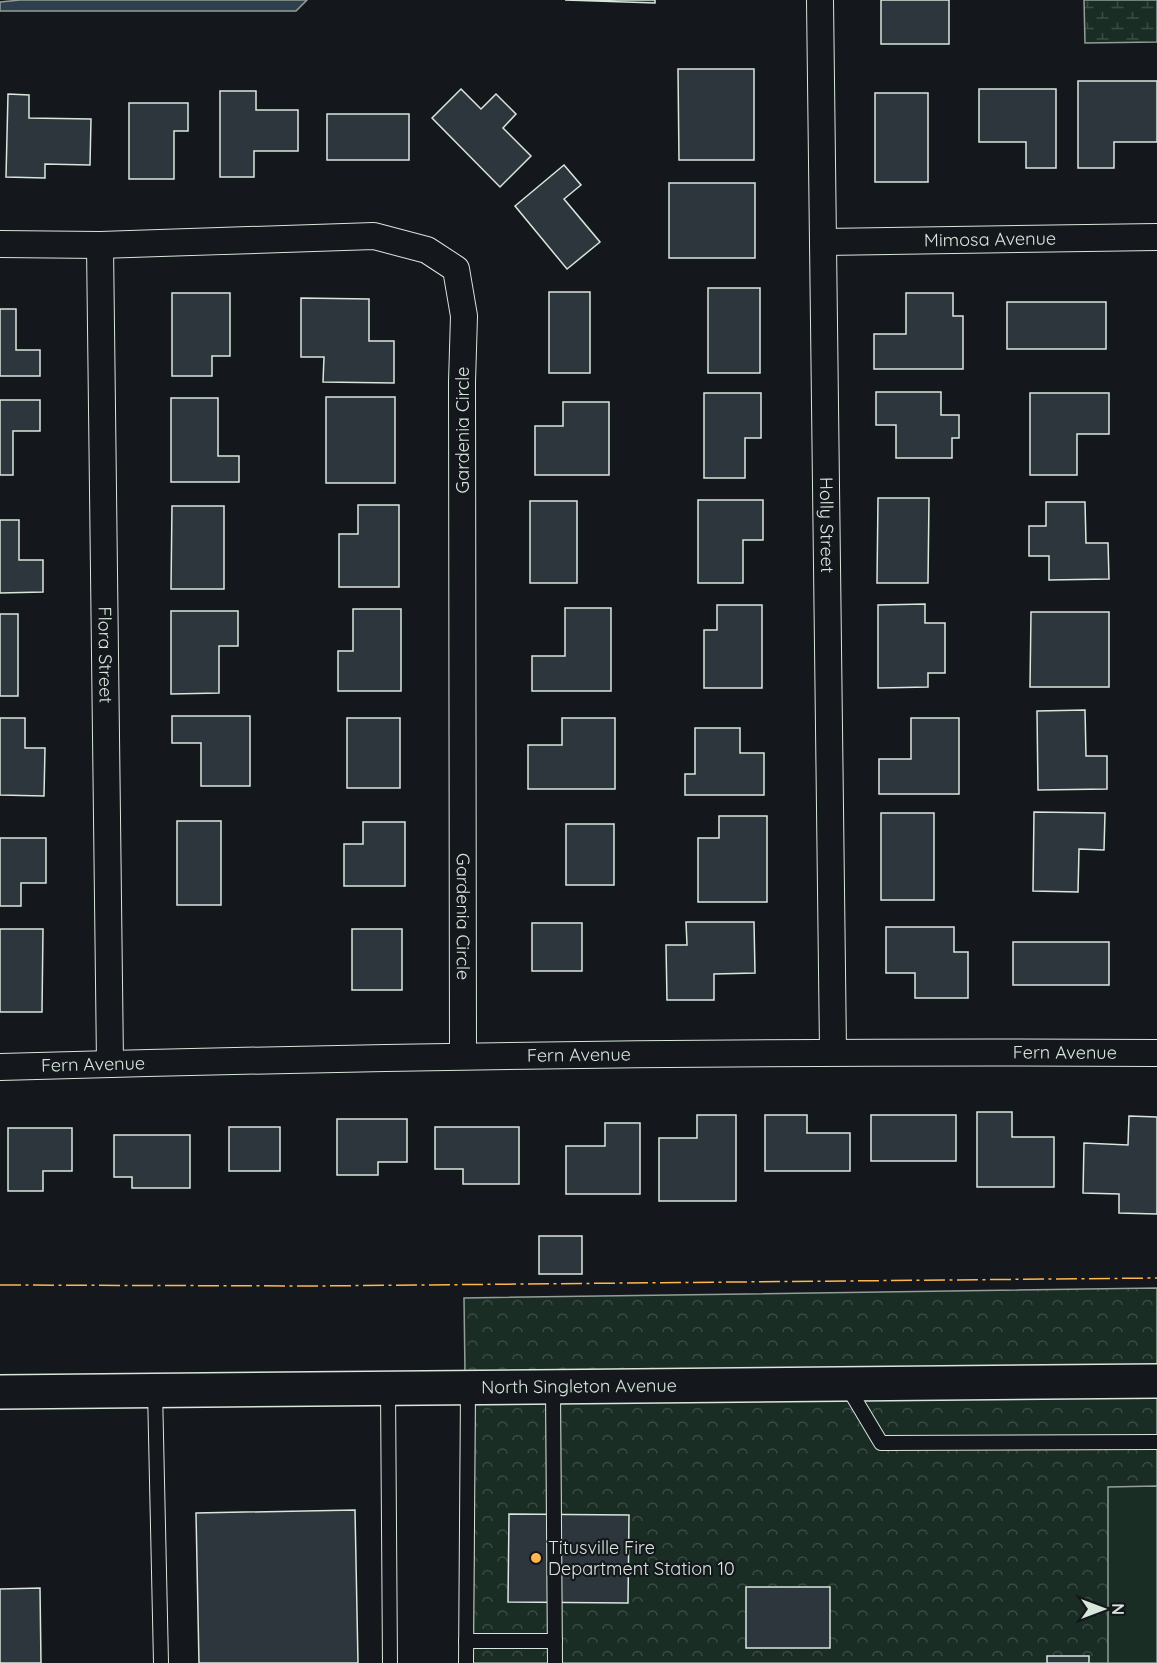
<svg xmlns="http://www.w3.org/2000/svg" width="1157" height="1663" font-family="Quicksand,sans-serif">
  <defs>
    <pattern id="forest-crowns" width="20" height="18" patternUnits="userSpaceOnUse" patternTransform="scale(1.5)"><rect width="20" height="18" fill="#1a2d24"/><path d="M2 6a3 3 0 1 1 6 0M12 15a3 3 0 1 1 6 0" fill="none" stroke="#3b4b43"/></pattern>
    <pattern id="wetland-marsh" width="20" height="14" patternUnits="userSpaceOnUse" patternTransform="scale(1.5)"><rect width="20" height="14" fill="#1a2d24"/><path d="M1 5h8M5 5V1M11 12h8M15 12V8" fill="none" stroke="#3b4b43"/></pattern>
  </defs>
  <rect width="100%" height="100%" fill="#14181c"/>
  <g fill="url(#forest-crowns)" stroke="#939e99" stroke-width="1.5">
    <polygon points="1157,1288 1157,1366 465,1373 464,1298"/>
    <polygon points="1157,1396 1157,1663 470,1663 466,1403"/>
  </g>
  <polygon fill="url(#wetland-marsh)" stroke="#939e99" stroke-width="1.5" points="1084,0 1157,0 1157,42 1085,43"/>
  <polygon fill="#1a2d24" stroke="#939e99" stroke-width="1.5" points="1157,1486 1157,1663 1108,1663 1108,1487"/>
  <polygon fill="#2f3f4d" stroke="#939e99" stroke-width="1.5" points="20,0 307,0 296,11 0,11 0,2"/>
  <g fill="#2c363c" stroke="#d8e6dc" stroke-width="1.5">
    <polygon points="565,0 655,0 655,3"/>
    <rect x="881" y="0" width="68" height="44"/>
    <polygon points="678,69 754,69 754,160 679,160"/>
    <polygon points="1078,81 1157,81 1157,142 1114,142 1114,168 1078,168"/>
    <polygon points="461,89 481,109 496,94 516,114 503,128 531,156 500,187 432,118"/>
    <polygon points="979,89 1056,89 1056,168 1026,168 1026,142 979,142"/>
    <polygon points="220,91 256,91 256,110 298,110 298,151 254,151 254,177 220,177"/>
    <rect x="875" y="93" width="53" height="89"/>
    <polygon points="8,94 29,95 29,118 91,119 90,165 45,164 45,178 6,177"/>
    <polygon points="129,103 188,103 188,131 174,131 174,179 129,179"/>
    <rect x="327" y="114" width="82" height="46"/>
    <polygon points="564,165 581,185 564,199 600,242 567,269 515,206"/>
    <rect x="669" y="183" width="86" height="75"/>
    <rect x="708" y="288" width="52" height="85"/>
    <rect x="549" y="292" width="41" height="81"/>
    <polygon points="172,293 230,293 230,356 212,356 212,376 172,376"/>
    <polygon points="906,293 953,293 953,316 963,316 963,369 874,369 874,334 906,334"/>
    <polygon points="301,298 369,299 369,341 394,341 394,383 323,382 324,357 301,357"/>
    <rect x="1007" y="302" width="99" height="47"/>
    <polygon points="0,309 16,309 16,350 40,350 40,376 0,376"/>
    <polygon points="876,392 941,392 941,415 959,415 959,438 952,438 952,458 896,458 896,425 876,425"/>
    <polygon points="704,393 761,393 761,438 745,438 745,478 704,478"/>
    <polygon points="1030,393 1109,393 1109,434 1077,434 1077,475 1030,475"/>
    <rect x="326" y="397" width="69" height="86"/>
    <polygon points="171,398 218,398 218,456 239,456 239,482 171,482"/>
    <polygon points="0,400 40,400 40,431 13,431 13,475 0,475"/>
    <polygon points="563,402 609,402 609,475 535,475 535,426 563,426"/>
    <polygon points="878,498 929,498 928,583 877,583"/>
    <polygon points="698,500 763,500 763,540 743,540 743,583 698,583"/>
    <rect x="530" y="501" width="47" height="82"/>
    <polygon points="1046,502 1085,502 1086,543 1108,543 1109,579 1049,580 1049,556 1029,556 1029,526 1046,526"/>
    <polygon points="358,505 399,505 399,587 339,587 339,534 358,534"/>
    <polygon points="172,506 224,506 224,589 171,589"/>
    <polygon points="0,520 19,520 19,560 43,560 43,592 0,593"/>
    <polygon points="925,604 925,623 945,623 945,673 928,673 928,687 878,688 878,605"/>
    <polygon points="717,605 762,605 762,688 704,688 704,630 717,630"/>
    <polygon points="565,608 611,608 611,691 532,691 532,656 565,656"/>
    <polygon points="353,609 401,609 401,691 338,691 338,651 353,651"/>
    <polygon points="171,611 238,611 238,646 219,646 219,693 171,694"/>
    <polygon points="1031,612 1109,612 1109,687 1030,687"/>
    <rect x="0" y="614" width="18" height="82"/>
    <polygon points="1085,710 1086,756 1107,756 1107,789 1038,790 1037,711"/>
    <polygon points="172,716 250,716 250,786 201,786 201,743 172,743"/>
    <polygon points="0,718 25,718 25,748 45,748 44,796 0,795"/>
    <rect x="347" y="718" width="53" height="70"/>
    <polygon points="562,718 615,718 615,789 528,789 528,745 562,745"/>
    <polygon points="911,718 959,718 959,794 879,794 879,759 911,759"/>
    <polygon points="695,728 740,728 740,753 764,753 764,795 685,795 685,774 695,774"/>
    <polygon points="1034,812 1105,813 1104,850 1079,849 1078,892 1033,891"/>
    <rect x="881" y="813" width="53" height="87"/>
    <polygon points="719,816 767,816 767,902 698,902 698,838 719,838"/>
    <rect x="177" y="821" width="44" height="84"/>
    <polygon points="363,822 405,822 405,886 344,886 344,844 363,844"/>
    <rect x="566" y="824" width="48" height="61"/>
    <polygon points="0,838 46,838 46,883 21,883 21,906 0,906"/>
    <polygon points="686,922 754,922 755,973 714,974 714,1000 667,1000 666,945 687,945"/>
    <rect x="532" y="923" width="50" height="48"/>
    <polygon points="886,927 954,927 954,952 968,952 968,998 915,998 915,973 886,973"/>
    <polygon points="0,929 43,929 42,1012 0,1012"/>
    <rect x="352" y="929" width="50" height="61"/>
    <rect x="1013" y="942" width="96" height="43"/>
    <polygon points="977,1112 1012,1112 1012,1137 1054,1137 1054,1187 977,1187"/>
    <polygon points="697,1115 736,1115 736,1201 659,1201 659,1138 697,1138"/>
    <polygon points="765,1115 807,1115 807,1133 850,1133 850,1171 765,1171"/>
    <rect x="871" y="1115" width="85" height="46"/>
    <polygon points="1129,1116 1157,1117 1157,1214 1119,1213 1119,1194 1083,1193 1084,1143 1128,1145"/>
    <polygon points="337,1119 407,1119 407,1162 378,1162 378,1175 337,1175"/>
    <polygon points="605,1123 640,1123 640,1194 566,1194 566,1146 605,1146"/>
    <rect x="229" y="1127" width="51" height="44"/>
    <polygon points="435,1127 519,1127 519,1184 463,1184 463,1169 435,1169"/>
    <polygon points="8,1128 72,1128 72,1171 43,1171 43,1191 8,1191"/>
    <polygon points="114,1135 190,1135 190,1188 132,1188 132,1177 114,1177"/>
    <rect x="539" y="1236" width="43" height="38"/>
    <polygon points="355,1510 358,1663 199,1663 196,1513"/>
    <polygon points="509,1514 629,1515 628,1603 508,1602"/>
    <rect x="746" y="1587" width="84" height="61"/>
    <polygon points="40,1588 41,1663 0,1663 0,1589"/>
    <rect x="1047" y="1656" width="42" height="7"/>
  </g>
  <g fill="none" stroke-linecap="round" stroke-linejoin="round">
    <g stroke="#d8e6dc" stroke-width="16">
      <g id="lane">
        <polyline points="847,1386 881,1443 1157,1442"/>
        <polyline points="553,1387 555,1663"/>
        <polyline points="388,1389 390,1663"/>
        <polyline points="155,1390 161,1663"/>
        <polyline points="466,1641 555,1641"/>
        <polyline points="466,1663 468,1388"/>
      </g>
    </g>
    <g stroke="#d8e6dc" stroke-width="28">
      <g id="street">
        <path id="s1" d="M820,0L833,1051"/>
        <path id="s2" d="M824,242L1157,237"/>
        <path id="s3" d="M0,244L100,245L374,236L427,250L456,269L464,316L462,382L463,1056"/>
        <path id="s4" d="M100,245L110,1064"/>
        <path id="s5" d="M0,1067C386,1056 771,1051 1157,1053"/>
      </g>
    </g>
    <g stroke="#d8e6dc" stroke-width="36">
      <g id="secondary">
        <path id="s6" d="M0,1392L1157,1381"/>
      </g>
    </g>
    <use href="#lane" stroke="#14181c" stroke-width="14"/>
    <use href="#street" stroke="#14181c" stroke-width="26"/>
    <use href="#secondary" stroke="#14181c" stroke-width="33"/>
    <polyline stroke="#ffb74d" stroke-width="1.5" stroke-dasharray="21 4.5 3 4.5" stroke-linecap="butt" points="0,1285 315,1286 1157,1278"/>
  </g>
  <circle fill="#ffb74d" stroke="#14181c" stroke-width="2" cx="536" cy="1558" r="6"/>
  <g text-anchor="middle" stroke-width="4.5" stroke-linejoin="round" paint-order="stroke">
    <g font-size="18" fill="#d8e6dc" stroke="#14181c">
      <text dy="6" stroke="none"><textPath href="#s2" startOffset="166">Mimosa Avenue</textPath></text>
      <text transform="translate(463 430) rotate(-90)" y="6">Gardenia Circle</text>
      <text dy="6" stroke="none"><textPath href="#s1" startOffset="525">Holly Street</textPath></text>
      <text dy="6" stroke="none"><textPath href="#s4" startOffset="410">Flora Street</textPath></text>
      <text dy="6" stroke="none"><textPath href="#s3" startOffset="1112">Gardenia Circle</textPath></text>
      <text dy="6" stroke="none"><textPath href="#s5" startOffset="1065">Fern Avenue</textPath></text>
      <text dy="6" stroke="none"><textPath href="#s5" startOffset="579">Fern Avenue</textPath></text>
      <text dy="6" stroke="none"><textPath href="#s5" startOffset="93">Fern Avenue</textPath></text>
      <text dy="6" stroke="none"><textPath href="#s6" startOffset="579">North Singleton Avenue</textPath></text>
    </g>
    <g font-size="18" fill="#d8e6dc" stroke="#14181c" text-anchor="start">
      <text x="548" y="1554">Titusville Fire<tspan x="548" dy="21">Department Station 10</tspan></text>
    </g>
  </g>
  <g transform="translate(1103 1609) rotate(90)" stroke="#14181c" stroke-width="4.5" paint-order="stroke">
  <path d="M0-4.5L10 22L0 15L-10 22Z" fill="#d8e6dc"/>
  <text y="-9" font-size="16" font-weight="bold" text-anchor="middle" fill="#d8e6dc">N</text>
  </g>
</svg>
